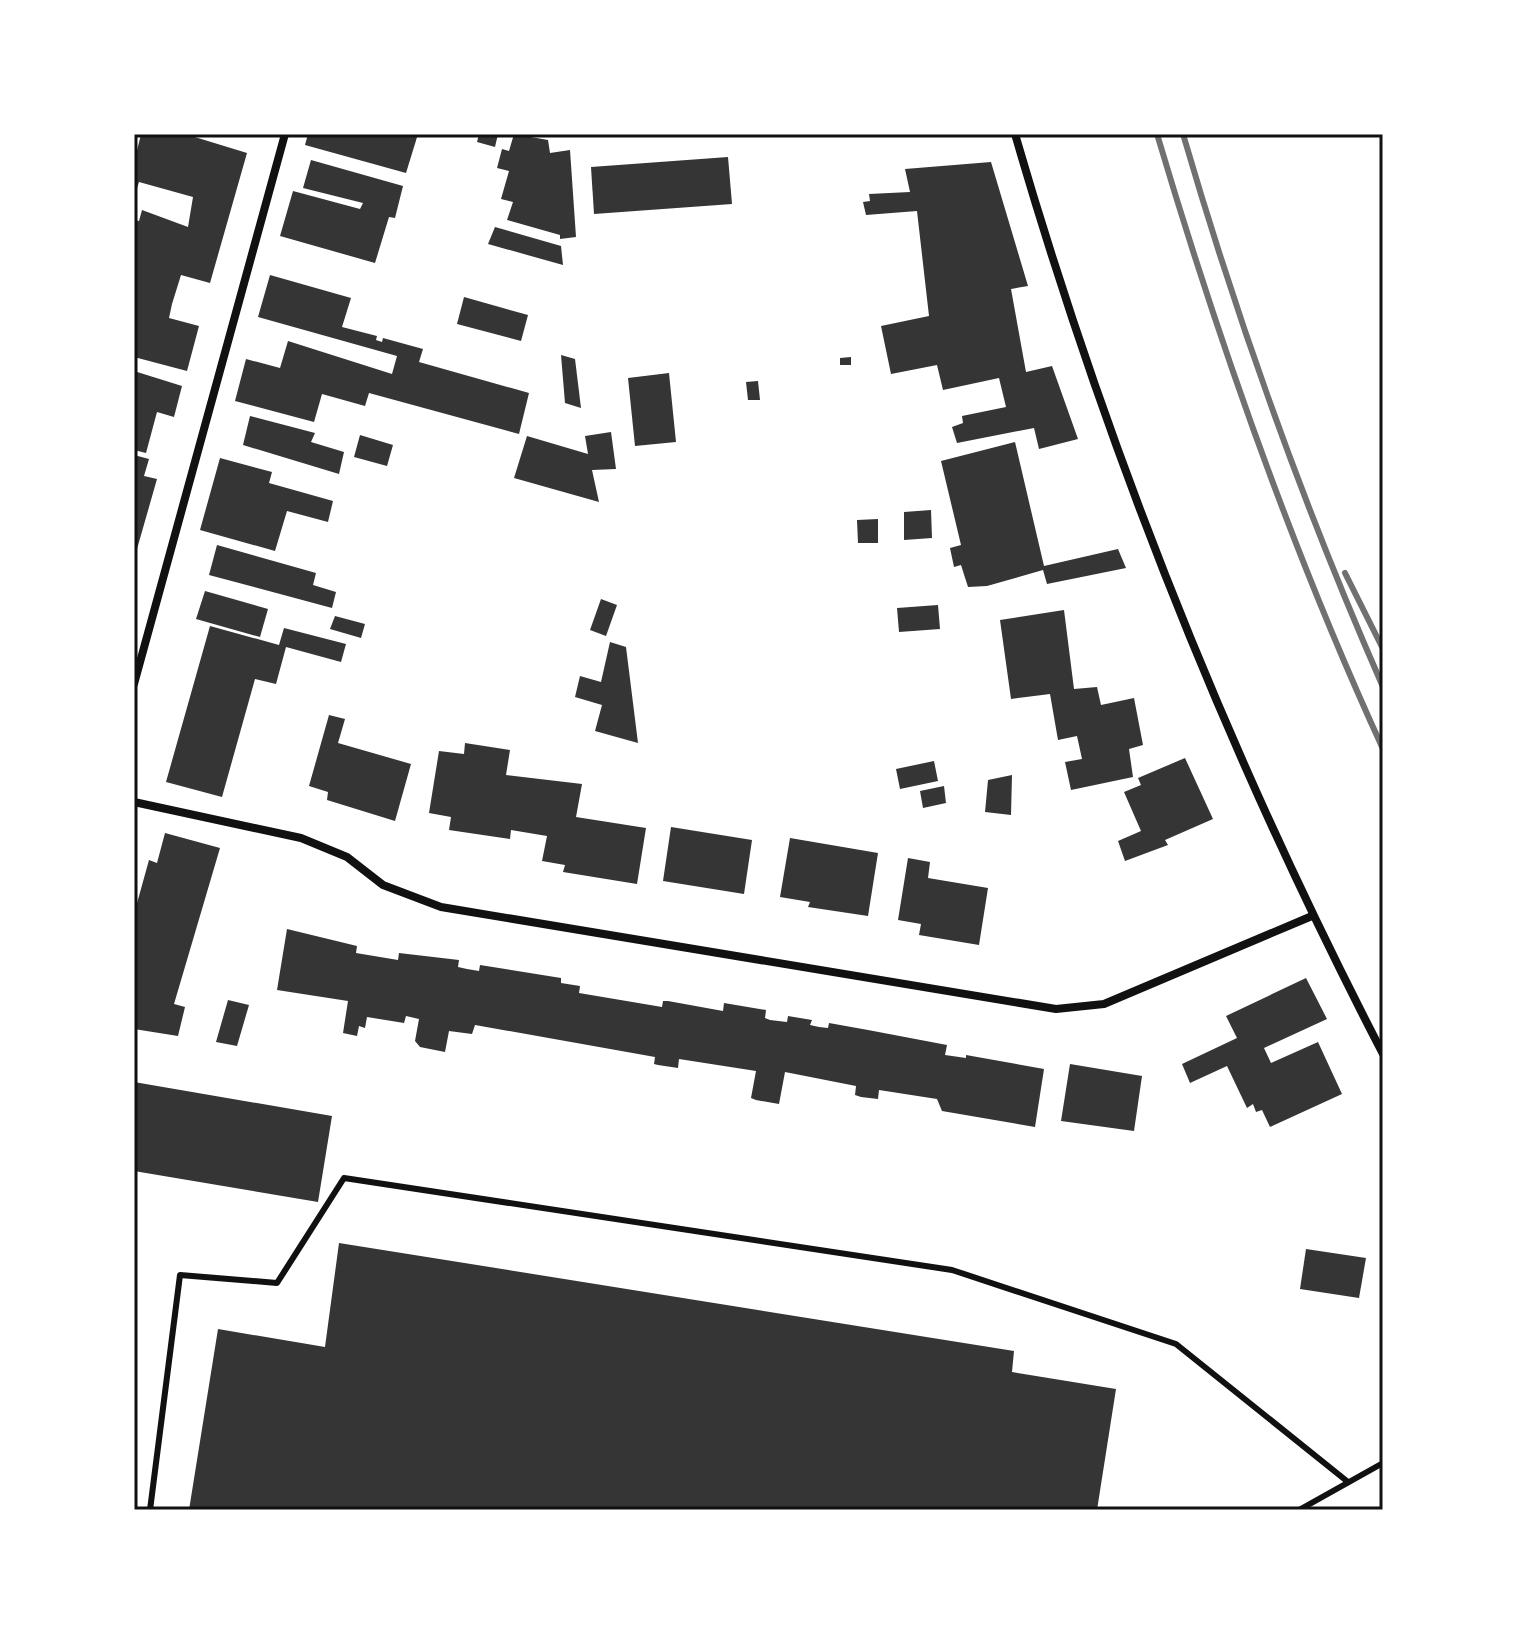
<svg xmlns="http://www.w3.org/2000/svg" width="1517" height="1644" font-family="Ubuntu,sans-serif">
  <rect width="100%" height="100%" fill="#fff"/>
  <g fill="#353535">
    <polygon points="141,134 185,134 247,153 210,283 181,275 172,304 169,318 199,326 187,371 134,357 134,220 139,221 142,210 188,227 193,197 139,182 134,198 134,163"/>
    <polygon points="308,134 418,134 406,173 305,145"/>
    <polygon points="479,134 498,134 495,147 477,142"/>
    <polygon points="514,134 548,140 550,153 570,150 576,237 560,239 560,235 507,220 513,202 501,199 509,171 497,168 502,149 509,151"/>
    <polygon points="728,157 732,204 594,214 591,167"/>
    <polygon points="311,160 403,186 395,218 389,217 375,263 280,236 293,191 360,209 363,203 303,188"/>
    <polygon points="991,162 1028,286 1011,289 1026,372 1052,366 1078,439 1039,449 1034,428 957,443 952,427 963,423 962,416 1006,407 999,378 943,390 937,365 891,374 881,326 929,316 917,211 866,215 863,202 870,201 869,194 910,192 905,169"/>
    <polygon points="495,227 561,246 563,265 488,244"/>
    <polygon points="270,275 351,298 342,327 377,336 376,340 382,342 383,338 423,349 419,362 529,393 519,434 369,393 365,406 322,394 314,422 235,401 246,359 280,368 288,341 392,374 397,356 258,317"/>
    <polygon points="464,297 528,315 521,341 457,324"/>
    <polygon points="561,355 575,359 581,408 565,403"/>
    <polygon points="851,357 851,365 840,365 840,358"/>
    <polygon points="134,371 182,386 174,417 157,412 146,453 134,450"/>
    <polygon points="669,373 676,442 635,446 628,378"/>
    <polygon points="758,381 760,400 748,400 746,382"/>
    <polygon points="250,416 315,433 311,442 344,452 339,474 243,445"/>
    <polygon points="611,432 616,469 592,470 599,502 514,478 527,436 588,454 585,436"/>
    <polygon points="360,435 393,445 387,466 354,457"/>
    <polygon points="1015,442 1044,566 1118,549 1126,568 1047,584 1043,570 987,586 968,587 961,565 954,567 950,548 961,545 941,461"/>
    <polygon points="134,455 149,459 144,476 157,479 135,556"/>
    <polygon points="220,458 272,472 269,483 333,501 328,522 287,511 275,551 200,530"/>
    <polygon points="931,510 932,538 904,540 904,512"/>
    <polygon points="878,519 878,543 858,543 857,520"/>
    <polygon points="217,545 316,573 313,585 336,592 332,608 209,575"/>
    <polygon points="205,591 268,609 260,637 196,619"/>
    <polygon points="601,599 617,605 606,636 590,630"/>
    <polygon points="938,605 940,629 899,632 897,608"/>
    <polygon points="1064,610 1074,689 1097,687 1101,705 1134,698 1143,745 1129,749 1133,777 1071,790 1065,762 1082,759 1077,736 1058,740 1050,694 1011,699 1000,620"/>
    <polygon points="335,616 365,624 361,638 330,629"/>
    <polygon points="210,626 279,645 284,628 346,644 341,662 286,647 276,684 255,679 222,797 166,782"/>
    <polygon points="610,642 626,647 638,743 595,731 602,705 575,697 580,676 601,682"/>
    <polygon points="329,715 345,719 338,743 411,764 395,821 327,800 328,792 309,786"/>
    <polygon points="465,743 510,750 506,775 582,784 576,817 646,828 637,884 563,872 565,865 542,861 547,836 511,830 510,839 449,830 451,817 429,813 439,751 464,754"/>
    <polygon points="1185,758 1213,819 1165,840 1168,845 1125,861 1118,841 1141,831 1124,792 1141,785 1138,778"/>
    <polygon points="934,761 938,781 900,789 896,769"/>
    <polygon points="1012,775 1011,815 985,812 988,780"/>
    <polygon points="944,786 946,803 923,808 920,791"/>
    <polygon points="671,827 752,840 744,894 663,881"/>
    <polygon points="165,833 220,848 174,1004 185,1007 178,1036 134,1029 134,914 149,860 157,863"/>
    <polygon points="790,838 878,853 868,916 808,907 810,902 780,897"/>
    <polygon points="908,858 930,862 928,878 988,888 979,945 919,935 921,924 898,920"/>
    <polygon points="287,929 357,946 356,953 398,960 399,953 459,960 458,967 467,969 479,971 480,965 561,978 561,983 580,986 579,993 662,1007 663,1001 668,1001 723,1011 724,1003 766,1010 765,1018 770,1020 787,1022 788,1016 812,1020 810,1025 819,1027 828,1028 829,1023 868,1030 947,1045 945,1055 966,1058 966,1055 1044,1069 1035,1127 942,1111 937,1099 879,1090 878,1099 861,1097 855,1095 856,1086 785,1072 779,1104 756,1100 751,1098 756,1071 679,1059 678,1068 658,1065 654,1064 655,1057 475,1025 472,1034 449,1031 445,1052 420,1047 415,1041 419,1019 406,1016 404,1023 367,1017 365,1028 359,1026 357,1036 343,1033 348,1001 277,990"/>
    <polygon points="1306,978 1327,1019 1264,1048 1271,1063 1318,1042 1342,1094 1270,1127 1262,1110 1256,1112 1253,1104 1247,1108 1227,1066 1190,1083 1182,1064 1237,1038 1226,1016"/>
    <polygon points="228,1000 249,1005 237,1046 216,1042"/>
    <polygon points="1070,1064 1142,1076 1134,1131 1061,1121"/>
    <polygon points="134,1082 332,1116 318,1202 134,1171"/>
    <polygon points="339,1243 1014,1351 1012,1372 1116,1389 1097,1510 189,1510 218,1329 325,1347"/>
    <polygon points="1306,1249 1366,1258 1359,1298 1300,1289"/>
  </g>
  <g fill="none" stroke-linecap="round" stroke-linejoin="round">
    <g stroke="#111" stroke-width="6">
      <polyline points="150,1510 180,1275 277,1283 344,1178 952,1270 1176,1344 1348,1482"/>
      <polyline points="1299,1510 1383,1463"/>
    </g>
    <g stroke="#111" stroke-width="8">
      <path d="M1015,134C1107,451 1231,761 1383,1054"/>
      <polyline points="134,684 285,134"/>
      <polyline points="134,802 301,838 347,857 383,885 441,907 1056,1009 1104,1004 1312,916"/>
    </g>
    <g stroke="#707070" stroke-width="6">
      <path d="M1157,134C1219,343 1292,551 1383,749"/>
      <path d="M1183,134C1238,323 1304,507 1383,687"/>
      <polyline points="1345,573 1383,649"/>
    </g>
  </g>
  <rect width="1517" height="1644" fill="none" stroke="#ffffff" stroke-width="272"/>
  <rect x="136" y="136" width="1245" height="1372" fill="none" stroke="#111" stroke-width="3"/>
</svg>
